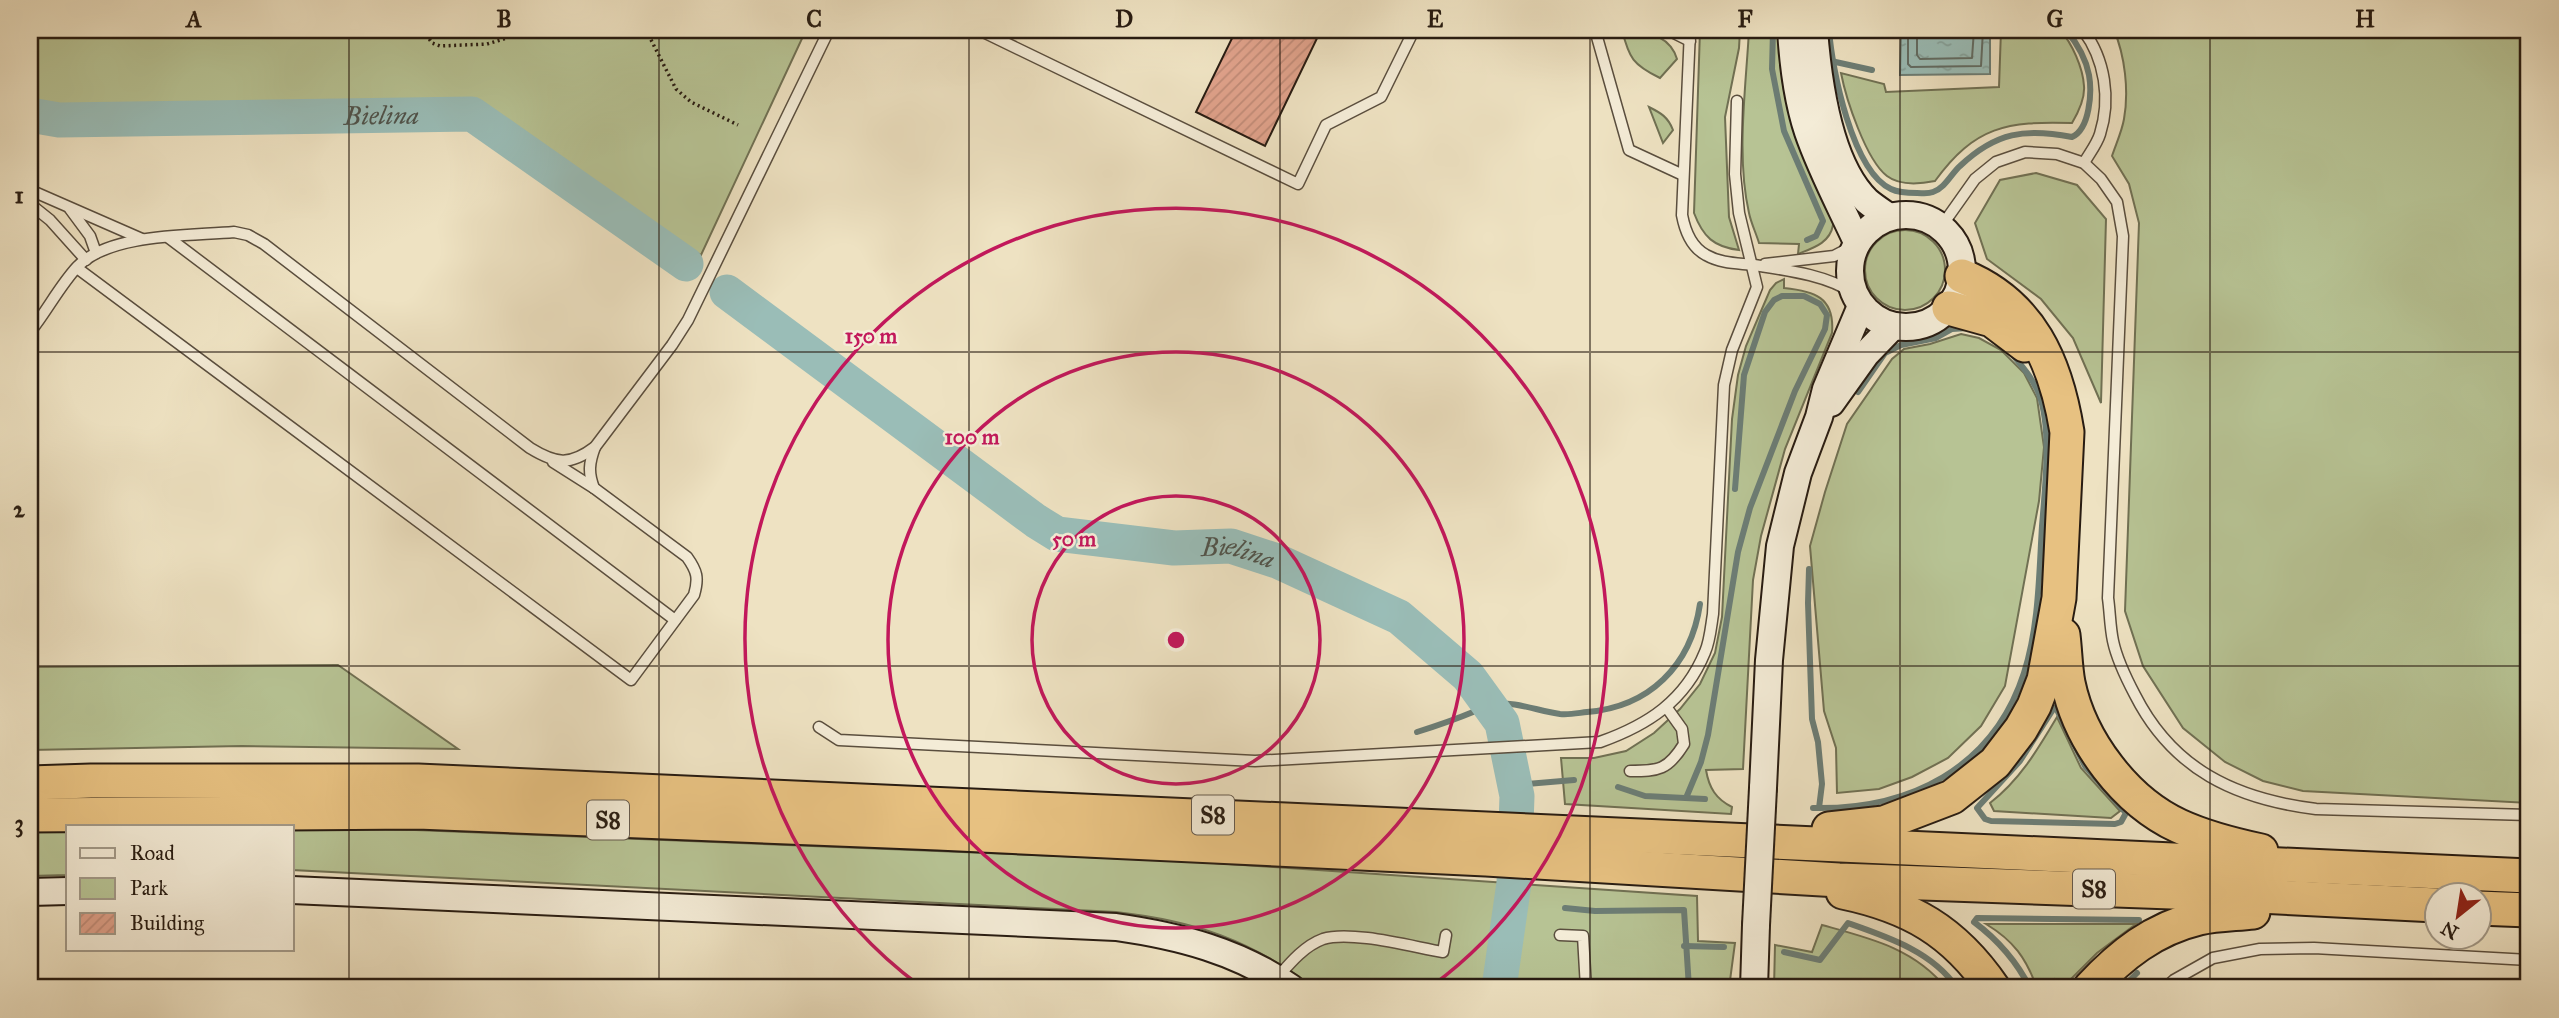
<svg xmlns="http://www.w3.org/2000/svg" width="2559" height="1018" font-family="'IM FELL Great Primer',serif">
  <defs>
    <pattern id="water-ripples" width="26" height="14" patternUnits="userSpaceOnUse" patternTransform="scale(1.75)"><rect width="26" height="14" fill="#9abdb7"/><path d="M2 4q2-2 4 0t4 0M15 11q2-2 4 0t4 0" fill="none" stroke="#85a29c"/></pattern>
    <pattern id="building-hatch" width="6" height="6" patternUnits="userSpaceOnUse" patternTransform="scale(1.75)"><rect width="6" height="6" fill="#dfa18a"/><path d="M-1 1l2-2M0 6l6-6M5 7l2-2" fill="none" stroke="#bf8a76"/></pattern>
  </defs>
  <rect width="100%" height="100%" fill="#eee2c2"/>
  <filter id="stains"><feTurbulence type="fractalNoise" baseFrequency=".00286" numOctaves="4"/><feColorMatrix values="0 0 0 0 .2 0 0 0 0 .09 0 0 0 0 .02 0 0 0 .5 -.17"/></filter>
  <radialGradient id="worn" r=".72"><stop offset=".6" stop-color="#630" stop-opacity="0"/><stop offset="1" stop-color="#630" stop-opacity=".3"/></radialGradient>
  <g fill="#b7c394" stroke="#707053" stroke-width="2">
    <polygon points="30,30 806,30 701,255 675,240 467,106 79,111 30,107"/>
    <path d="M1622,30C1644,30 1670,35 1677,59L1660,78C1633,65 1629,58 1622,30Z"/>
    <path d="M1700,30H1740L1739,48L1725,117L1729,217L1739,250C1714,247 1703,237 1694,213Z"/>
    <path d="M1749,30H1781C1781,53 1780,77 1786,99C1790,115 1795,131 1801,145C1808,163 1835,208 1833,225C1830,243 1813,248 1798,254L1799,244L1759,243C1756,233 1751,223 1749,213C1736,156 1746,87 1749,30Z"/>
    <path d="M2001,30H2060C2072,43 2083,68 2084,86C2085,98 2078,113 2072,123C2007,121 1975,126 1935,181C1920,184 1900,186 1887,176C1866,160 1846,99 1841,73L1884,84L1886,92L1999,87Z"/>
    <path d="M2114,30H2529V803L2303,791L2263,781L2225,762L2183,728L2143,666L2125,611L2139,223L2129,184L2112,156C2116,144 2122,131 2124,119C2129,91 2125,56 2114,30Z"/>
    <path d="M1649,107C1661,113 1668,117 1673,130L1663,143Z"/>
    <polygon points="2036,173 2077,185 2106,219 2101,403 2073,338 2041,299 1987,259 1975,223 2000,180"/>
    <circle cx="1905" cy="270" r="40"/>
    <path d="M1784,279V288C1814,291 1835,297 1832,333L1785,449L1761,536L1753,580L1743,769L1706,770C1709,788 1716,799 1732,807L1731,814L1565,804L1561,758H1594L1626,751L1654,733L1680,709L1700,684L1715,653L1722,617L1732,419L1738,375L1746,346L1770,290L1776,283Z"/>
    <polygon points="1961,334 1979,338 2001,350 2024,373 2037,398 2044,447 2039,501 2005,686 1981,726 1948,758 1912,777 1879,789 1837,793 1836,748 1824,711 1810,546 1825,492 1847,424 1892,359 1904,349 1930,344"/>
    <polygon points="338,665 458,749 242,746 30,750 30,667"/>
    <path d="M2057,717L2081,768L2120,811L2111,818L1994,811L1990,803C2020,780 2038,749 2057,717Z"/>
    <polygon points="30,826 68,827 68,875 30,876"/>
    <path d="M292,828L415,830L1185,861L1697,896L1698,941L1735,943L1729,988H1315C1250,940 1196,921 1116,912L292,870Z"/>
    <path d="M1986,924H2136L2097,953L2066,984L2055,979L2048,988H2037C2026,958 2014,941 1986,924Z"/>
    <path d="M1822,925C1869,938 1914,948 1946,988H1774L1775,945L1812,952Z"/>
  </g>
  <polygon fill="url(#water-ripples)" stroke="#6c7d75" stroke-width="2" points="1904,30 1990,30 1990,74 1900,75 1901,31"/>
  <g fill="none" stroke-linecap="round" stroke-linejoin="round">
    <g stroke="#616c64" stroke-width="2">
      <polyline points="1908,30 1908,64 1911,67 1981,66 1983,30"/>
      <polyline points="1917,30 1917,55 1920,59 1972,58 1974,30"/>
    </g>
    <g stroke="#6c7d75" stroke-width="6">
      <polyline points="1773,30 1772,69 1784,131 1823,221 1816,236 1807,240"/>
      <path d="M1829,30C1832,69 1852,171 1891,189C1899,193 1909,193 1917,193C1923,193 1928,194 1933,192C1945,188 1951,174 1960,166C1996,132 2025,128 2072,137C2090,129 2092,92 2089,75C2086,59 2076,42 2066,30"/>
      <polyline points="1831,61 1872,70"/>
      <polyline points="1858,392 1885,353 1901,345 1936,338 1952,329 1967,328"/>
      <polyline points="1809,569 1808,603 1812,719 1818,742 1822,784 1819,808"/>
      <polygon points="2054,708 2057,710 2085,766 2126,813 2121,822 2115,824 1991,821 1985,819 1977,808 2020,761"/>
      <path d="M1417,732C1436,726 1454,720 1473,712C1479,710 1485,705 1492,704C1515,701 1538,711 1560,714C1569,715 1578,713 1587,712C1649,707 1691,666 1700,604"/>
      <polyline points="1515,785 1574,780"/>
      <polyline points="1618,787 1645,796 1705,799"/>
      <polyline points="1686,798 1701,762 1708,735 1738,552 1750,508 1795,391 1825,329 1827,315 1820,304 1804,296 1782,296 1774,300 1765,312 1744,375 1735,489"/>
      <path d="M1813,808C1909,810 1993,769 2024,673C2039,626 2039,574 2042,526C2045,488 2052,429 2039,394C2033,379 2022,366 2012,354"/>
      <polyline points="1565,908 1595,911 1684,910 1689,988"/>
      <polyline points="1684,946 1724,947"/>
      <path d="M1784,952L1820,960L1848,923C1888,937 1933,952 1957,988"/>
      <path d="M2030,988C2016,960 1998,940 1974,922L1977,918L2139,920"/>
      <polyline points="2055,988 2057,986"/>
      <polyline points="2122,988 2137,973"/>
    </g>
    <g stroke="#9abdb7" stroke-width="35">
      <path id="s1" d="M30,115L59,120L472,114L686,264"/>
      <path id="s2" d="M727,292L1036,521L1057,534L1174,548L1231,546L1277,561L1399,617L1468,676L1502,723L1517,796L1514,883L1499,988"/>
    </g>
  </g>
  <polygon fill="url(#building-hatch)" stroke="#281c12" stroke-width="2" points="1236,30 1321,30 1265,146 1196,112"/>
  <g fill="none" stroke-linecap="round" stroke-linejoin="round">
    <g stroke="#5a4e3e" stroke-width="13">
      <g id="lane">
        <polyline points="979,30 1298,184 1326,125 1381,97 1414,30"/>
        <polyline points="1595,30 1629,150 1683,175"/>
        <polyline points="1668,30 1690,41"/>
        <path d="M1690,30L1682,215C1685,231 1691,247 1706,255C1722,264 1738,263 1754,265C1786,270 1827,275 1853,293"/>
        <path d="M2083,30C2105,59 2111,99 2100,134C2097,144 2089,154 2084,163"/>
        <polyline points="30,190 142,239"/>
        <polyline points="30,204 50,220 86,260"/>
        <polyline points="70,209 90,236 96,253"/>
        <path d="M1941,227L1975,179L1996,162L2025,152L2057,154L2084,163L2101,179L2117,202L2123,236L2108,598C2110,612 2110,627 2113,641C2117,660 2126,678 2135,695C2173,770 2236,799 2316,809L2529,815"/>
        <polyline points="169,238 675,620"/>
        <polyline points="1765,264 1834,256 1857,244"/>
        <path d="M77,268L631,680L694,595C699,578 697,571 687,557L594,488C588,473 589,463 595,447"/>
        <path d="M30,332C47,311 60,285 78,266C111,233 190,236 234,232L248,235L264,244L530,448C556,464 570,466 595,447L672,345L688,320L829,30"/>
        <polyline points="553,462 594,488"/>
        <path d="M819,727L839,740L1255,761L1600,742C1648,725 1685,701 1705,652C1710,641 1711,626 1713,614L1724,385L1732,350L1757,287L1739,213L1735,174L1737,101"/>
        <path d="M1630,771C1659,771 1668,770 1684,744L1682,729L1667,708"/>
        <polyline points="1560,935 1583,936 1586,988"/>
        <path d="M1277,978C1290,963 1304,946 1323,939C1351,930 1413,947 1443,952L1446,935"/>
        <polyline points="2165,988 2174,980 2213,958 2260,949 2314,948 2529,960"/>
      </g>
    </g>
    <g stroke="#281c12" stroke-width="30">
      <g id="secondary">
        <path d="M1791,30C1793,64 1797,99 1808,132C1821,170 1840,205 1857,242"/>
        <path d="M1814,30C1818,80 1829,164 1867,201C1874,207 1882,212 1889,217"/>
        <circle cx="1906" cy="271" r="56"/>
        <polyline points="1831,403 1866,354 1893,326"/>
        <polyline points="1763,788 1769,660 1780,546 1798,473 1819,417 1826,389 1861,306"/>
        <path d="M292,890L1116,927C1179,936 1238,951 1291,988"/>
        <polyline points="30,892 68,891"/>
        <polyline points="1754,988 1756,925"/>
      </g>
    </g>
    <g stroke="#281c12" stroke-width="37">
      <g id="highway">
        <polyline points="1949,308 1992,320 2025,345"/>
        <path d="M2063,635C2065,651 2065,667 2068,683C2080,741 2125,801 2179,826C2205,838 2233,845 2261,851"/>
        <polyline points="30,783 91,781 418,781 2529,876"/>
        <polyline points="30,815 418,812 938,833 1486,859 1839,880 2199,893 2436,905"/>
        <path d="M1829,829L1884,823L1952,797L1995,763L2021,729L2034,706L2044,680L2059,598L2067,432C2056,363 2031,304 1962,276"/>
        <path d="M1843,892C1910,906 1954,931 1993,988"/>
        <polyline points="2478,908 2529,910"/>
        <path d="M2090,988C2121,955 2153,929 2199,918C2216,914 2235,914 2253,912"/>
      </g>
    </g>
    <g stroke="#281c12" stroke-width="3.5" stroke-dasharray="2 3.5" stroke-linecap="butt">
      <polyline points="423,30 432,43 440,46 487,44 507,38 518,30"/>
      <polyline points="646,30 676,89 691,102 738,125"/>
    </g>
    <use href="#lane" stroke="#f4ecd7" stroke-width="10"/>
    <use href="#secondary" stroke="#f4ecd7" stroke-width="26"/>
    <use href="#highway" stroke="#e7c181" stroke-width="33"/>
    <g stroke="#281c12" stroke-width="30" stroke-linecap="butt">
      <polyline id="secondary-bridge" points="1756,925 1763,788"/>
    </g>
    <use href="#secondary-bridge" stroke="#f4ecd7" stroke-width="26"/>
  </g>
  <path fill="none" stroke="#281c12" stroke-width="2" stroke-opacity="0.55" d="M349,30V988M659,30V988M969,30V988M1280,30V988M1590,30V988M1900,30V988M2210,30V988M30,352H2529M30,666H2529"/>
  <g fill="none" stroke="#c2185b" stroke-width="3.5">
    <circle cx="1176" cy="640" r="144"/>
    <circle cx="1176" cy="640" r="288"/>
    <path d="M920 986A431 431 0 1 1 1432 986"/>
  </g>
  <g text-anchor="middle" stroke-width="5" stroke-linejoin="round" paint-order="stroke">
    <g fill="#f4ecd7" stroke="#655a4d" stroke-width="2">
      <rect x="1192" y="795.5" width="42" height="39" rx="5"/>
      <rect x="587" y="800.5" width="42" height="39" rx="5"/>
      <rect x="2073" y="869.5" width="42" height="39" rx="5"/>
    </g>
    <g font-size="23" font-weight="bold" fill="#281c12">
      <text x="1213" y="823">S8</text>
      <text x="608" y="828">S8</text>
      <text x="2094" y="897">S8</text>
    </g>
    <g font-size="26" font-style="italic" fill="#50544c" stroke="#f4ecd7">
      <text dy="9" stroke="none"><textPath href="#s1" startOffset="352">Bielina</textPath></text>
      <text dy="9" stroke="none"><textPath href="#s2" startOffset="592">Bielina</textPath></text>
    </g>
  </g>
  <circle cx="1176" cy="640" r="10" fill="#c2185b" stroke="#f4ecd7" stroke-width="3.5"/>
  <g font-size="21" text-anchor="middle" font-weight="bold" fill="#c2185b" stroke="#f4ecd7" stroke-width="5" stroke-linejoin="round" paint-order="stroke">
    <text x="871" y="343">150 m</text>
    <text x="972" y="444">100 m</text>
    <text x="1074" y="546">50 m</text>
  </g>
  <rect width="2559" height="1018" fill="none" stroke="#eee2c2" stroke-width="77"/>
  <rect x="66" y="825" width="228" height="126" fill="#f4ecd7" stroke="#a29988" stroke-width="2"/>
  <rect x="80" y="848" width="35" height="10" fill="#f4ecd7" stroke="#a29988" stroke-width="2"/>
  <text x="130" y="860" font-size="21" fill="#281c12">Road</text>
  <rect x="80" y="878" width="35" height="21" fill="#b7c394" stroke="#a29988" stroke-width="2"/>
  <text x="130" y="895" font-size="21" fill="#281c12">Park</text>
  <rect x="80" y="913" width="35" height="21" fill="url(#building-hatch)" stroke="#a29988" stroke-width="2"/>
  <text x="130" y="930" font-size="21" fill="#281c12">Building</text>
  <g transform="translate(2458 916) rotate(210)"><circle r="33" fill="#f4ecd7" stroke="#a29988" stroke-width="2"/>
  <path d="M0-5L12 26L0 18L-12 26Z" fill="#8f2418"/>
  <text y="-10" font-size="19" font-weight="bold" text-anchor="middle" fill="#281c12">N</text>
  </g>
  <rect x="38" y="38" width="2482" height="941" fill="none" stroke="#281c12" stroke-width="2.5"/>
  <g font-size="23" text-anchor="middle" font-weight="bold" fill="#281c12">
    <text x="194" y="27">A</text>
    <text x="504" y="27">B</text>
    <text x="814" y="27">C</text>
    <text x="1124" y="27">D</text>
    <text x="1435" y="27">E</text>
    <text x="1745" y="27">F</text>
    <text x="2055" y="27">G</text>
    <text x="2365" y="27">H</text>
    <text x="19" y="203">1</text>
    <text x="19" y="517">2</text>
    <text x="19" y="831">3</text>
  </g>
  <rect width="100%" height="100%" filter="url(#stains)"/>
  <rect width="100%" height="100%" fill="url(#worn)"/>
</svg>
